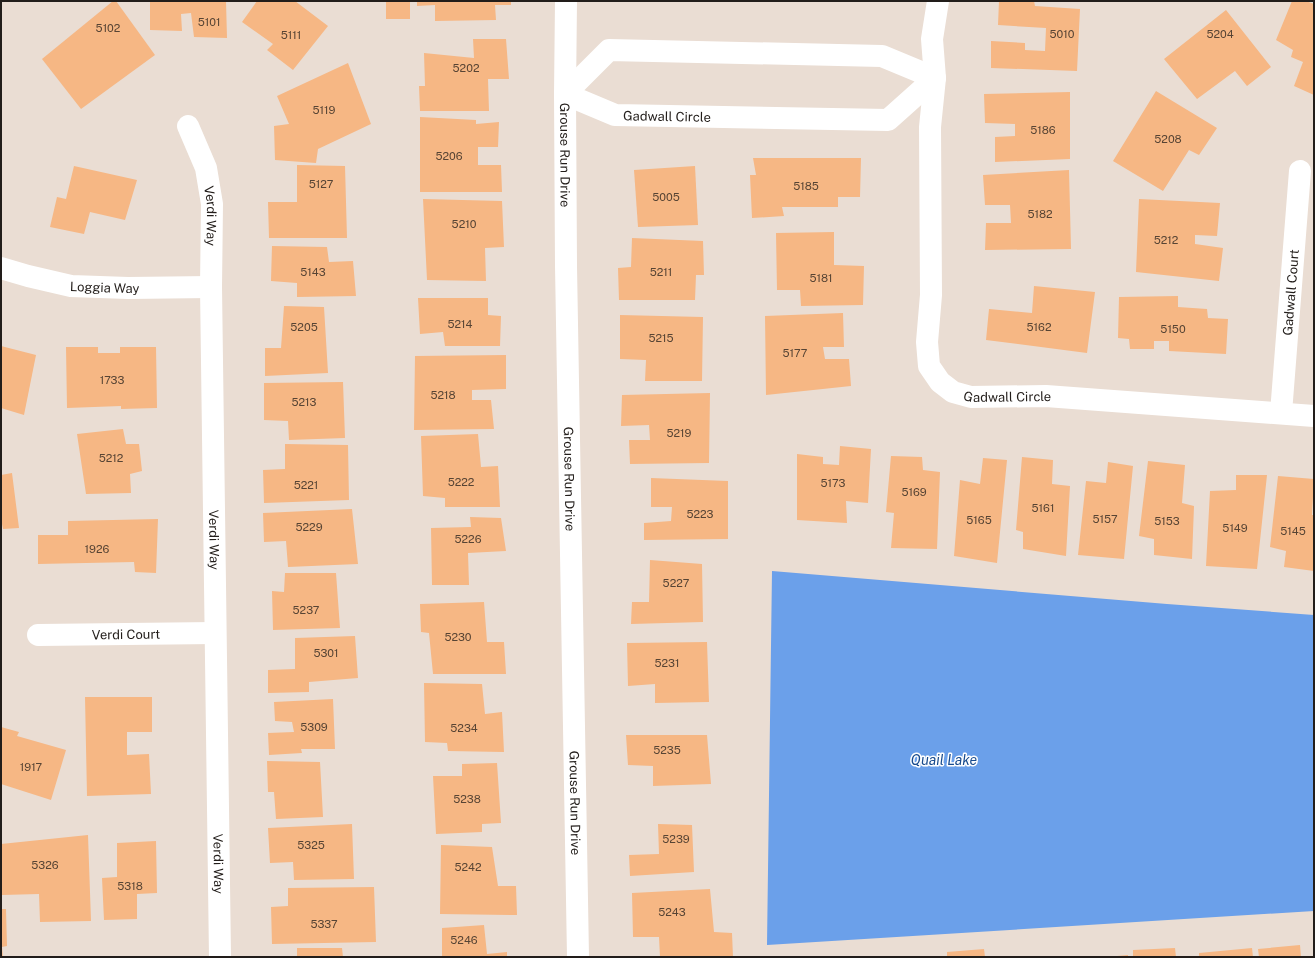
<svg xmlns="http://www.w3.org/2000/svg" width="1315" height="958" font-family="'Public Sans',sans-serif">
  <rect width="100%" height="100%" fill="#eaddd3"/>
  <polygon fill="#6ba0ea" points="772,571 1167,604 1314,615 1314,911 767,945"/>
  <g fill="#f6b784">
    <polygon points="113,1 116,1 155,55 81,109 42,59"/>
    <polygon points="150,1 226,1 227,38 194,37 191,13 181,14 182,31 150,30"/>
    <polygon points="257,1 295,1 328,26 293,70 267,50 273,44 242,22"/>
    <rect x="386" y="1" width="24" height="18"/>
    <polygon points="417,1 511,1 511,5 495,5 496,20 435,21 435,5 417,6"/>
    <polygon points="999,1 1034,1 1035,6 1080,9 1077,71 991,68 991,41 1025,43 1025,50 1045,51 1046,28 998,25"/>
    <polygon points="1292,1 1306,1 1314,4 1314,95 1294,86 1303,62 1291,57 1293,50 1276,40"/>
    <polygon points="1226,10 1271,67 1247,86 1235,71 1197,99 1164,59"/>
    <polygon points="473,39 506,39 509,79 488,79 489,111 420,111 419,86 425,86 424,53 474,58"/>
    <polygon points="348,63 371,124 318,149 316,163 275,160 274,126 289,124 277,96"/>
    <polygon points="1156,91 1217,128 1199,155 1189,150 1163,191 1113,161"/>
    <polygon points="1070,92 1070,159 995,162 995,137 1015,136 1015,124 985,123 984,94"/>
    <polygon points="420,117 476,120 476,124 499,122 498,147 478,147 478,165 501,165 502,192 420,192"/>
    <polygon points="753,158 861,158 860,197 838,197 838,207 782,207 784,216 752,218 750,175 756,175"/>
    <polygon points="297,165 345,166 347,238 269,238 268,202 297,202"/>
    <polygon points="74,166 137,180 125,220 90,212 84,234 50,227 57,197 66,199"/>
    <polygon points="695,166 698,225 638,227 634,170"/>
    <polygon points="1069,170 1071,249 985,250 986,223 1011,223 1010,205 985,205 983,175"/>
    <polygon points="423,199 502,201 504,247 485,248 486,281 427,280"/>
    <polygon points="1139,199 1220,203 1217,236 1195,235 1195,244 1223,248 1219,281 1136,272"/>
    <polygon points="834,232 834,265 864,266 863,305 801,306 800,290 777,290 776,233"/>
    <polygon points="632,238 703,241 704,275 696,275 695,300 619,300 618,268 631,267"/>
    <polygon points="272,246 327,247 329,262 353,261 356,296 297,297 297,283 271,281"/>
    <polygon points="1034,286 1095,292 1087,353 986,340 989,309 1032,313"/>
    <polygon points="1178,296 1178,307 1207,309 1208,318 1228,319 1226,354 1169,351 1169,341 1154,341 1154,349 1130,349 1129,339 1118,338 1119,297"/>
    <polygon points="418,298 488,298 488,315 501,316 500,346 445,346 443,332 420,334"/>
    <polygon points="284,306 324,307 328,373 265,376 265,348 281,348"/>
    <polygon points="843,313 844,347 823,347 825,359 849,359 851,386 766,395 765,316"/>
    <polygon points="620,315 703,317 702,381 645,381 646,360 620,359"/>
    <polygon points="1,346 36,355 24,415 1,408"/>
    <polygon points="66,347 98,347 98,353 120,353 120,347 156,347 157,408 121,409 121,406 67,408"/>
    <polygon points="506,355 506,389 472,390 472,400 491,400 494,429 414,430 415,356"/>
    <polygon points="343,382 345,438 289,440 288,421 264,420 264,383"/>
    <polygon points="710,393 709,463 630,464 629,440 650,440 649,425 621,426 622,395"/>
    <polygon points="123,429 126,444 139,444 142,471 130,474 131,493 86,494 77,434"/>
    <polygon points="478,434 481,467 498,466 500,507 445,507 445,498 423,496 421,436"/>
    <polygon points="285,444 348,445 349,500 264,503 263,470 285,469"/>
    <polygon points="840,446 871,449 868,503 846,501 847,523 797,520 797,454 823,457 823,464 839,465"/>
    <polygon points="891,456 922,457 923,470 940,472 937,549 891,548 894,513 886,512"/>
    <polygon points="1022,457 1053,460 1052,484 1070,486 1066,556 1023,549 1023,532 1016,530"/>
    <polygon points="983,458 1007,460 997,563 954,556 960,480 980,484"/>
    <polygon points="1148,461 1185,465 1182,503 1194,506 1192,559 1154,555 1154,539 1139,536"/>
    <polygon points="1108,462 1133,466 1124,559 1078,555 1086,481 1106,483"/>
    <polygon points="12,473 19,528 3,529 2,524 1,524 1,475"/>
    <polygon points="1236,475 1267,475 1257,569 1206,566 1210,491 1236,490"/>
    <polygon points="1278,476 1314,479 1312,515 1314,515 1314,571 1284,567 1286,551 1270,547"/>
    <polygon points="651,478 728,481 728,539 644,540 644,523 671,521 672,507 651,507"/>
    <polygon points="352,509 358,564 288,567 286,541 264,542 263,513"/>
    <polygon points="470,517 501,518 506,551 468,553 469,585 432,585 431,528 471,527"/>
    <polygon points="158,519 156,573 135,572 134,562 38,564 38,535 68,535 68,521"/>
    <polygon points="650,560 702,564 703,622 631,624 632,602 649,602"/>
    <polygon points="285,573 336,573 340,628 273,630 272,591 284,592"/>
    <polygon points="484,602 487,642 504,642 506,674 433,674 429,633 421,632 420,604"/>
    <polygon points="355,636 358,678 309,682 309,692 268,693 268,670 295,669 295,638"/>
    <polygon points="707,642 709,702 655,703 655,684 628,686 627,643"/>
    <polygon points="424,683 482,684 485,714 502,712 504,752 448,751 447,743 425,742"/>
    <polygon points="85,697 152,697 152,732 127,732 127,755 149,754 151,794 87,796"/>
    <polygon points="333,699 335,749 301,749 302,753 269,755 268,733 294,732 292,722 275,721 274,702"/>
    <polygon points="1,727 19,732 17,736 66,750 51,800 1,784"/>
    <polygon points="626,735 707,735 711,784 653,786 653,766 628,765"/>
    <polygon points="267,761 320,762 323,817 276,819 274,792 268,792"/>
    <polygon points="497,763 501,823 482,824 482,832 436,834 433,776 462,776 462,764"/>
    <polygon points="352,824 354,879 294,880 293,862 270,863 268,828"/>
    <polygon points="658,824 692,825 694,872 630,876 629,855 659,854"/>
    <polygon points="88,835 91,921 40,922 39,894 2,895 1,886 1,844"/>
    <polygon points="156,841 157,893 137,894 137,919 104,920 102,878 117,877 117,843"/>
    <polygon points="441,845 492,847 498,886 516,886 517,915 440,914"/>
    <polygon points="374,887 376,942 272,944 271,907 288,906 288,888"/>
    <polygon points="710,889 714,932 732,933 733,957 660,957 659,937 633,937 632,893"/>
    <polygon points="1,909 6,909 7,946 2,947 3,957 1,957"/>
    <polygon points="484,925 487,954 507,952 507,957 442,957 442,928"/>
    <polygon points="1300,945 1301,957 1259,957 1258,949"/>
    <polygon points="297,948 342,948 343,957 297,957"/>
    <polygon points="1175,948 1176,957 1133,957 1133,950"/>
    <polygon points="1252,948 1253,957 1199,957 1199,953"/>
    <polygon points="984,949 985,957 947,957 947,952"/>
    <polygon points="1128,955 1128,957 1117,957 1117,956"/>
  </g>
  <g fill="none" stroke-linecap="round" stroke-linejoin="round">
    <g stroke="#fff" stroke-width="22">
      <path id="s1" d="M938,1L932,39L935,78L930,127L931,295L927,342L929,366L940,382L953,392L971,397L1046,396L1314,416"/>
      <polygon points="609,50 882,56 935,78 888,120 615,115 565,94"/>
      <path id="s2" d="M188,126L206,168L212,204L211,287L220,957"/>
      <path id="s3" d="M1,268L28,276L71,286L128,288L211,287"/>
      <path id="s4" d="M1281,413L1300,171"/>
      <path id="s5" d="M38,635L215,633"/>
    </g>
    <path stroke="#fff" stroke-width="22" id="s6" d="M566,1L565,94L566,266L578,957"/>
  </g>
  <g text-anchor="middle" stroke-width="3" stroke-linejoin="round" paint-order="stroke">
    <g font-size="11" fill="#574434">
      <text x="209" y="26">5101</text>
      <text x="108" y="32">5102</text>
      <text x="1062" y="38">5010</text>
      <text x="1220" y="38">5204</text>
      <text x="291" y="39">5111</text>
      <text x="466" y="72">5202</text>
      <text x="324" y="114">5119</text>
      <text x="1043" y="134">5186</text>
      <text x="1168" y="143">5208</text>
      <text x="449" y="160">5206</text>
      <text x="321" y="188">5127</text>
      <text x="806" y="190">5185</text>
      <text x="666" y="201">5005</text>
      <text x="1040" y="218">5182</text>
      <text x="464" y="228">5210</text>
      <text x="1166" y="244">5212</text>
      <text x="313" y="276">5143</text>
      <text x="661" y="276">5211</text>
      <text x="821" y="282">5181</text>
      <text x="460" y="328">5214</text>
      <text x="304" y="331">5205</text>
      <text x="1039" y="331">5162</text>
      <text x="1173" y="333">5150</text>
      <text x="661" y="342">5215</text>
      <text x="795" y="357">5177</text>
      <text x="112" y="384">1733</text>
      <text x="443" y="399">5218</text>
      <text x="304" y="406">5213</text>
      <text x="679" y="437">5219</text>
      <text x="111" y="462">5212</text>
      <text x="461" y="486">5222</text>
      <text x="833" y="487">5173</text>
      <text x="306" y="489">5221</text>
      <text x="914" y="496">5169</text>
      <text x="1043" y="512">5161</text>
      <text x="700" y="518">5223</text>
      <text x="1105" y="523">5157</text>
      <text x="979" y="524">5165</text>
      <text x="1167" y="525">5153</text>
      <text x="309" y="531">5229</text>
      <text x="1235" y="532">5149</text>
      <text x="1293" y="535">5145</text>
      <text x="468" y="543">5226</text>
      <text x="97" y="553">1926</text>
      <text x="676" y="587">5227</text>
      <text x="306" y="614">5237</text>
      <text x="458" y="641">5230</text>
      <text x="326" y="657">5301</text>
      <text x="667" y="667">5231</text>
      <text x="314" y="731">5309</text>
      <text x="464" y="732">5234</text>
      <text x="667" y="754">5235</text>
      <text x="31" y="771">1917</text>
      <text x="467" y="803">5238</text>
      <text x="676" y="843">5239</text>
      <text x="311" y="849">5325</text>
      <text x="45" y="869">5326</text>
      <text x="468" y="871">5242</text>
      <text x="130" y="890">5318</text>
      <text x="672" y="916">5243</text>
      <text x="324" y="928">5337</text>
      <text x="464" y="944">5246</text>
    </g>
    <g font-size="13" fill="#221d1a" stroke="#fff">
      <text transform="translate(667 116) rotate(1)" y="5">Gadwall Circle</text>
      <text dy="5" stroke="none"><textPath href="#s6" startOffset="154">Grouse Run Drive</textPath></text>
      <text dy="5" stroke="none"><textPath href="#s2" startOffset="94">Verdi Way</textPath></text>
      <text dy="5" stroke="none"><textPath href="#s3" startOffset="106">Loggia Way</textPath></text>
      <text dy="5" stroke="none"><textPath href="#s4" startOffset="121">Gadwall Court</textPath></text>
      <text dy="5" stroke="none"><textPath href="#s1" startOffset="457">Gadwall Circle</textPath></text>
      <text dy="5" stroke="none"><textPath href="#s6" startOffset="478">Grouse Run Drive</textPath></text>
      <text dy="5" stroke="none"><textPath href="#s2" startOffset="418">Verdi Way</textPath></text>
      <text dy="5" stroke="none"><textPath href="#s5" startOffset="88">Verdi Court</textPath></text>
      <text dy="5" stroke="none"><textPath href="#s6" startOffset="802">Grouse Run Drive</textPath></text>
      <text dy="5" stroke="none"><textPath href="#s2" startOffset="742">Verdi Way</textPath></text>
    </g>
    <g font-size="14" font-style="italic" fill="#184b8e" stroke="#fff">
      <text x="944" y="765">Quail Lake</text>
    </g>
  </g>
  <rect width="1315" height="958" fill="none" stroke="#221d1a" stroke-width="4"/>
</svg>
